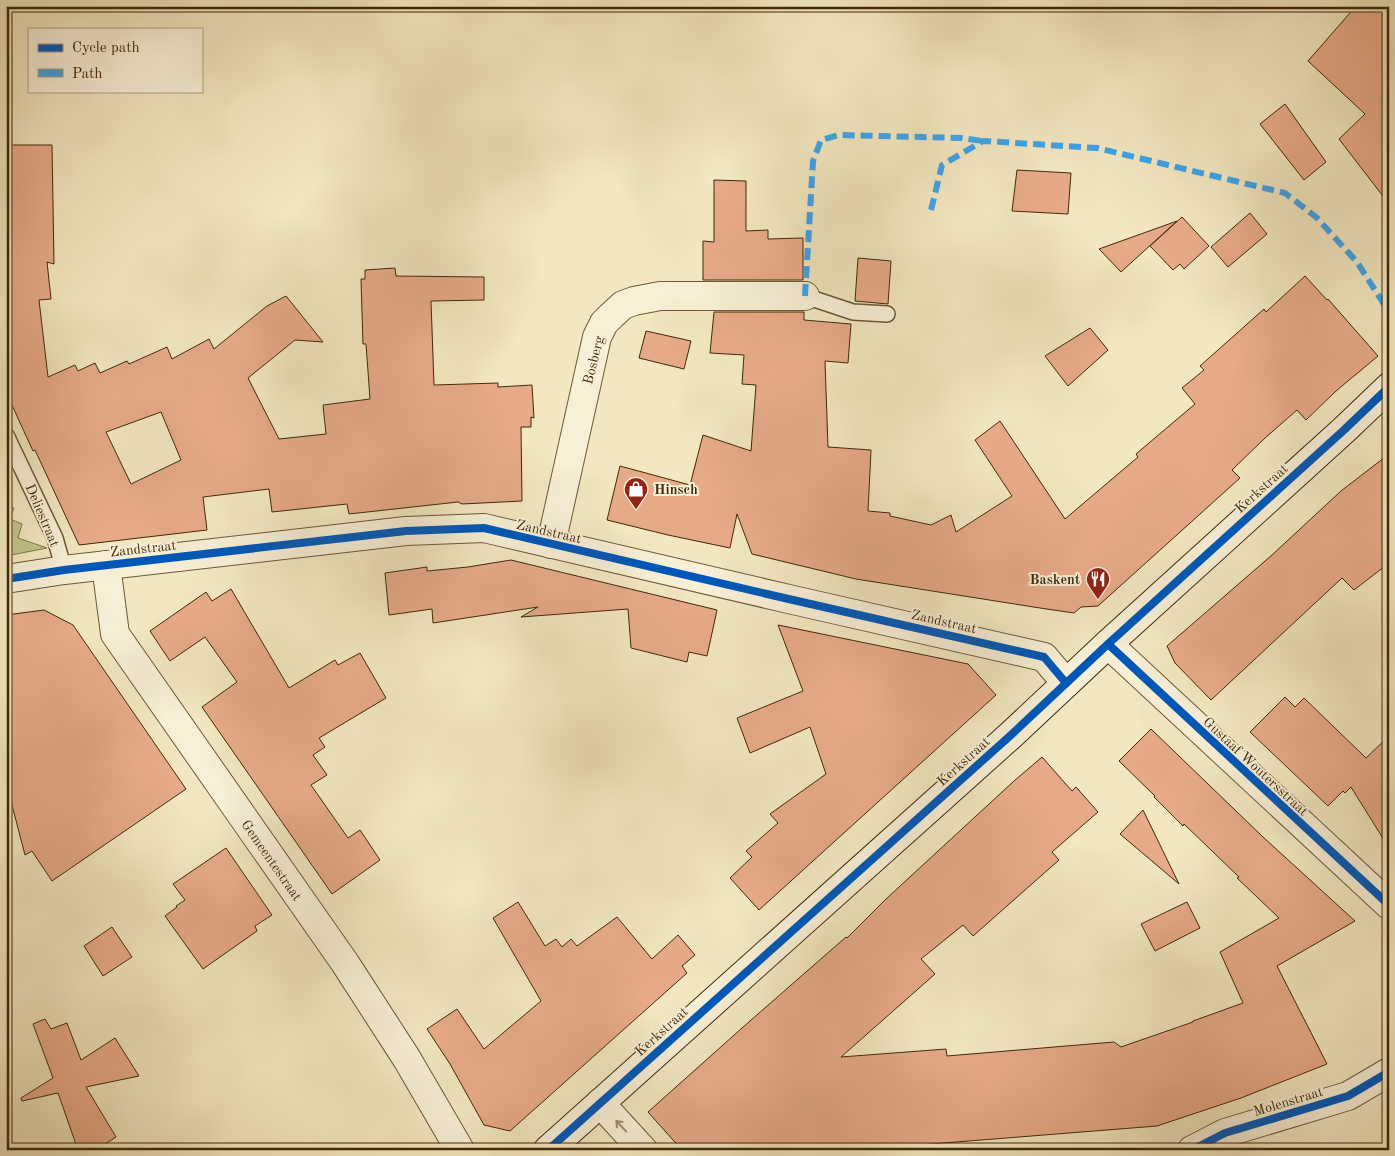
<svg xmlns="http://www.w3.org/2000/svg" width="1395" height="1156" font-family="'Old Standard TT',serif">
  <rect width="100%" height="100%" fill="#f2e7c0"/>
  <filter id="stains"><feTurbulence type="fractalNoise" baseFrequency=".004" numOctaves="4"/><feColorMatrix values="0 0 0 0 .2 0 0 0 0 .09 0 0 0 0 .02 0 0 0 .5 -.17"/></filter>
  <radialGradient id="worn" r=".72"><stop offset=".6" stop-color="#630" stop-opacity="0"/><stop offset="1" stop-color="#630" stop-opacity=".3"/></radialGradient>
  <polygon fill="#c2c38d" stroke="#81764a" points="6,505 14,508 10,519 22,524 18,538 47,548 6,556"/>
  <g fill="#e7aa89" stroke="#402908" fill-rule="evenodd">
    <polygon points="1356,6 1389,6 1389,204 1339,139 1365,114 1308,61"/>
    <polygon points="1285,104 1326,162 1304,180 1260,124"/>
    <path d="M6,145H52L54,264L47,262L51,299L39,300L48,377L75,365L78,371L95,363L100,373L127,361L129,364L167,347L172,359L209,339L214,349L267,306L286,296L323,342L295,340L248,378L279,439L326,434L323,405L370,399L366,344H363L361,279H365V270L395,268L396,276L484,277V300L431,301L434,385L498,383V387L532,385L534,418L531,417V427H521L522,501L462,504L458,502L349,514L347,504L272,512L269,489L203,497L207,530L79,545L35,450L33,451L6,392ZM161,412L181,460L131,484L106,432Z"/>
    <polygon points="1017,170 1071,173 1068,214 1012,211"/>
    <polygon points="714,180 746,181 746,231 768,230 768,239 803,238 803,280 703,280 703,241 714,242"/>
    <polygon points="1250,213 1267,234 1228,267 1211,247"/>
    <polygon points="1182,217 1209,246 1184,269 1180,264 1173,270 1150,246"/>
    <polygon points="1177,221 1121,272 1099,249"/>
    <polygon points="858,258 891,261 888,304 855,301"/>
    <polygon points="1305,276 1327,300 1328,299 1378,356 1336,391 1306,420 1297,410 1265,438 1232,470 1240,478 1098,606 1081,607 1074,613 1040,608 856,579 752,554 737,514 730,548 668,535 607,520 620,466 690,485 703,435 751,451 756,385 742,384 744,355 710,353 714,312 804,312 804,320 851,324 848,363 825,361 828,447 871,450 868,511 890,513 890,516 931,525 951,515 956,532 1012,496 975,440 1000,421 1065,519 1138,457 1136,454 1195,404 1182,388 1204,370 1200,366 1264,309 1266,312"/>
    <polygon points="1090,328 1108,350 1068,386 1045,356"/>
    <polygon points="646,331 691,341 684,369 639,358"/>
    <polygon points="1389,454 1389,563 1354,590 1342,578 1211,700 1175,663 1167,646 1272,555 1341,491"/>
    <polygon points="511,560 717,610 707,656 689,652 687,662 631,648 628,609 521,617 538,607 433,623 432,609 389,615 385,573 427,567 427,571 468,567"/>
    <polygon points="231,589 289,688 335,660 338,665 360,653 386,698 319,738 325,747 313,755 327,775 311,785 348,838 360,830 380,860 332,894 202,707 237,682 205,637 170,661 150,631 206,592 212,601"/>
    <polygon points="44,610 73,625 186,789 52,881 32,851 25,855 6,782 6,615"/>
    <polygon points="778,625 968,664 996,695 759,910 730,878 752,857 746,851 778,823 770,814 826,774 810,727 750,753 737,718 803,691"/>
    <polygon points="1285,697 1295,707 1304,698 1366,758 1389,736 1389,848 1351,787 1345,793 1343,791 1328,806 1250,732"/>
    <polygon points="1151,729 1263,837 1355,921 1277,966 1327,1064 1241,1098 1157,1126 856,1150 682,1150 648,1112 742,1028 846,937 847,938 886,899 1014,781 1042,757 1072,791 1076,787 1098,812 1052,852 1059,860 973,936 963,925 921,959 935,974 841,1057 946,1049 947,1056 1114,1042 1121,1047 1193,1022 1193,1021 1243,1003 1220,952 1279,918 1237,878 1239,877 1184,824 1183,826 1154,797 1155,796 1119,761"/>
    <polygon points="1143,810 1179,884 1120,834"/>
    <polygon points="226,848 272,915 255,926 257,931 203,969 165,916 177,907 176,906 185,900 173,884"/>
    <polygon points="518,902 545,946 556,939 562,947 571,939 577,946 617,917 652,959 678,935 695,955 682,966 687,973 510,1131 484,1125 450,1064 427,1029 457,1009 484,1049 541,1001 493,918"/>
    <polygon points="1187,902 1200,928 1155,951 1141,924"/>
    <polygon points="112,927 132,957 103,976 84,946"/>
    <polygon points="45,1019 51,1029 67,1023 81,1060 115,1038 139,1076 86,1087 116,1137 96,1150 78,1150 58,1093 22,1101 21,1098 53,1078 33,1024"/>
  </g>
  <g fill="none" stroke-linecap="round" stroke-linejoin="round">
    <g stroke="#6c5836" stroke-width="18">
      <g id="service">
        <polyline points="805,296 853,312 887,314"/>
        <polyline points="6,435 55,538 64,570"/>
      </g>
    </g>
    <g stroke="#6c5836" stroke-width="30">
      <g id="minor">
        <polyline points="551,544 597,337 604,323 611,316 623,305 634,301 660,296 805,296"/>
        <polyline points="106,565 115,634 345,963 407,1059 460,1150"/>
        <polyline points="6,579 64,570 406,531 484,528 793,600 1044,657 1066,683"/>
        <polyline points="1108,644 1389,905"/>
        <polyline points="600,1103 643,1150"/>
        <polyline points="1192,1150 1225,1133 1348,1096 1389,1072"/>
      </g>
    </g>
    <g stroke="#402908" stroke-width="30">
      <polyline id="secondary" points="548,1150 1011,735 1108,644 1344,430 1389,387"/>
    </g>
    <use href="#service" stroke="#f7efd6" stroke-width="15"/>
    <use href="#minor" stroke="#f7efd6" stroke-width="28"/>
    <use href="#secondary" stroke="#f7efd6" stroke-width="28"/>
    <g stroke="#3fa3e9" stroke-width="6" stroke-dasharray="12 6" stroke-linecap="butt">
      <polyline points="931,210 942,165 983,141 1097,148 1285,193 1316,217 1357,262 1389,312"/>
      <polyline points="805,296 813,161 821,140 839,135 962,138 983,141"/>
    </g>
    <g stroke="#f7efd6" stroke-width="11">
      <g id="cycleway">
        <polyline points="6,579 64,570 406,531 484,528 793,600 1044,657 1066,683"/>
        <polyline points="1108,644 1389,905"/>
        <polyline points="548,1150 1011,735 1108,644 1344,430 1389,387"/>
        <polyline points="1192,1150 1225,1133 1348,1096 1389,1072"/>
      </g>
    </g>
    <use href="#cycleway" stroke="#0057b8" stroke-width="8"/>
  </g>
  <defs><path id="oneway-shaft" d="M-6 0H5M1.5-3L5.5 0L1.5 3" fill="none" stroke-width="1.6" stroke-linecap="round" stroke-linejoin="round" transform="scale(1.25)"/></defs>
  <use stroke="#9c8c6f" href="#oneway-shaft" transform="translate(621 1126) rotate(-133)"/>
  <defs>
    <g id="shop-pin" transform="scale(1.25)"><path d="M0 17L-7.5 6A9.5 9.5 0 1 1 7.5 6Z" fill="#8f2418" stroke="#f7efd6"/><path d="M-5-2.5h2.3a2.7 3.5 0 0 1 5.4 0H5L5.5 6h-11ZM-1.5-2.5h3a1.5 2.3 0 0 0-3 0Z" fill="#fff"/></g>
    <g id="restaurant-pin" transform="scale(1.25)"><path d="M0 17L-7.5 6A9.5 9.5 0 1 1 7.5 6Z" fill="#8f2418" stroke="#f7efd6"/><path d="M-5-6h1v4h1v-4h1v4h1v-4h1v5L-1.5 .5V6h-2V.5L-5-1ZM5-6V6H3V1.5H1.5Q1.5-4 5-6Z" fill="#fff"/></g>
  </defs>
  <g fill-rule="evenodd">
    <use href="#shop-pin" x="636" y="489"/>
    <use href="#restaurant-pin" x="1098" y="579"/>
  </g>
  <g text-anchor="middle" stroke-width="4" stroke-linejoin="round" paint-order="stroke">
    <g font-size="14" fill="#402908" stroke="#f7efd6">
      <text transform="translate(593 360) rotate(-76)" y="5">Bosberg</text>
      <text transform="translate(1261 488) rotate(-42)" y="5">Kerkstraat</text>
      <text transform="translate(43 515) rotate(67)" y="5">Deliestraat</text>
      <text transform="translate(549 531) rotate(13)" y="5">Zandstraat</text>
      <text transform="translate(143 548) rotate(-6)" y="5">Zandstraat</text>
      <text transform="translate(944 621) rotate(13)" y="5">Zandstraat</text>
      <text transform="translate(963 761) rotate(-42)" y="5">Kerkstraat</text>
      <text transform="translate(1256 766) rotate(43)" y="5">Gustaaf Woutersstraat</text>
      <text transform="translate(272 860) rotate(55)" y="5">Gemeentestraat</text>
      <text transform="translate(661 1031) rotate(-42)" y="5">Kerkstraat</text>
      <text transform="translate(1288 1101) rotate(-17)" y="5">Molenstraat</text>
    </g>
    <g font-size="14" font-weight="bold" fill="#402908" stroke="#f7efd6" text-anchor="start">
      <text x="654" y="494">Hinsch</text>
      <text x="1080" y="584" text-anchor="end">Baskent</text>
    </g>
  </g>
  <rect width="1395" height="1156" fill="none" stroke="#f2e7c0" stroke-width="25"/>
  <rect x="8" y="8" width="1380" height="1141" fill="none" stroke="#402908" stroke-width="2.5"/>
  <rect x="12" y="12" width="1370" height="1131" fill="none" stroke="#402908"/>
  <rect x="28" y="28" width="175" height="65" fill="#f7efd6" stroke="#aea084"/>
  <rect x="38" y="44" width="25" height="8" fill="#0057b8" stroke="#aea084"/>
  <text x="72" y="52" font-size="15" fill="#402908">Cycle path</text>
  <rect x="38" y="69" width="25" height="8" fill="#3fa3e9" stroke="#aea084"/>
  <text x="72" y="78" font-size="15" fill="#402908">Path</text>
  <rect width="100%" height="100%" filter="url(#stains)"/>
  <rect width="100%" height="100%" fill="url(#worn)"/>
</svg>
